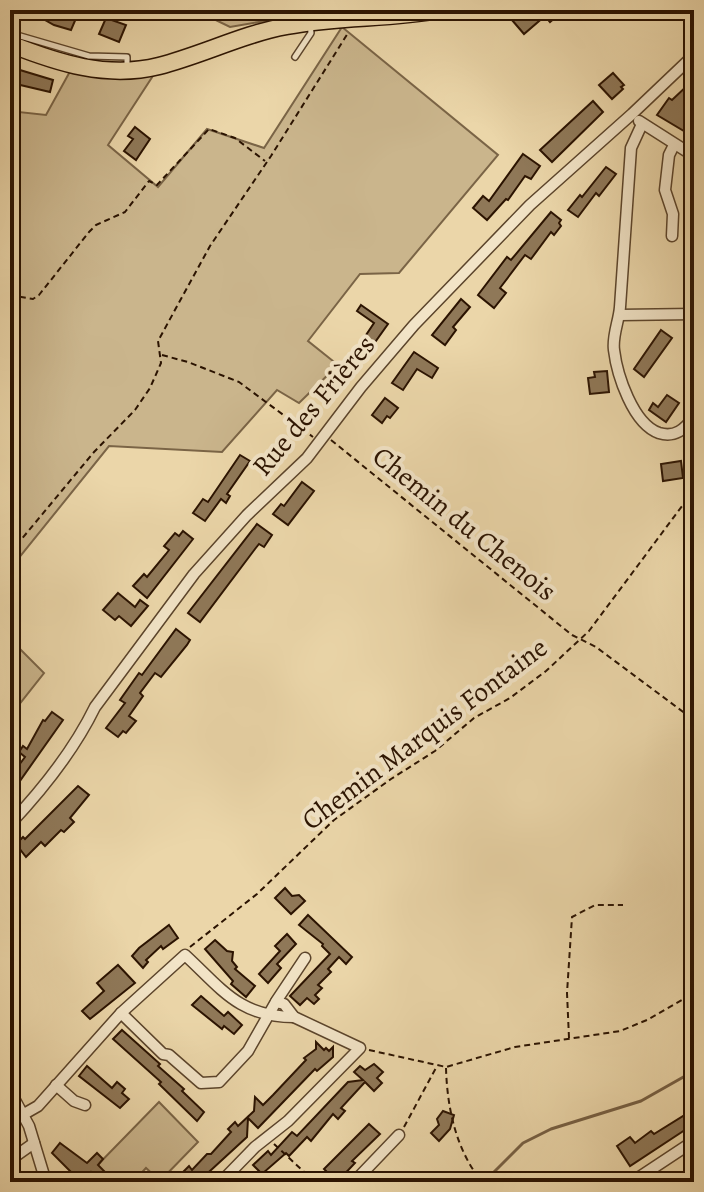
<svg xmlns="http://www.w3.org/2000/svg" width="704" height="1192" font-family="Alegreya,serif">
  <rect width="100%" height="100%" fill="#ebd6a9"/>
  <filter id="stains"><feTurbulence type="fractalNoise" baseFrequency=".0025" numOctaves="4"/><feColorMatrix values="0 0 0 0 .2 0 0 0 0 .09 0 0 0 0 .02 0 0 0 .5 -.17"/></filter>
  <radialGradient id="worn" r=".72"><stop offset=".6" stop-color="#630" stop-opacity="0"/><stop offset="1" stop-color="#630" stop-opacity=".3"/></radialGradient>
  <g fill="#cab58c" stroke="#7a6446" stroke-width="2">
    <polygon points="195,10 344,10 344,13 300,15 230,27"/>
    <polygon points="342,27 498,155 399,273 360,274 308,341 338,365 299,403 277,390 222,452 109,446 10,569 10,111 46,115 73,66 160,65 108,145 158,187 207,129 264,148"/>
    <polygon points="10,639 44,673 10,716"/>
    <polygon points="159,1102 198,1142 160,1181 146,1168 133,1182 81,1182"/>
  </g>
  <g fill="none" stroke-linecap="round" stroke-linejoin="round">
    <polyline stroke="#776044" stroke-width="3" points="484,1182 523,1143 551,1129 641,1101 694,1071"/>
  </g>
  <g fill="#8f7858" stroke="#2b1301" stroke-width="2">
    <polygon points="17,10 63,10 77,16 71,30 54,25 36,15 34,19"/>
    <polygon points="524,10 564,10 550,22 545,16 524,34 512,20"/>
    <polygon points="106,18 126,25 119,42 99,34"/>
    <polygon points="10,67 53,80 50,92 16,84 13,98 10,98"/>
    <polygon points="613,73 624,85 621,87 623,89 612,99 599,85"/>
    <polygon points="690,83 694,86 694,137 657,115 669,98 672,100"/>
    <polygon points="593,101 603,112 552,162 540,150"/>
    <polygon points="135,127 150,139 136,160 124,151 133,139 128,136"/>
    <polygon points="523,154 540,166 531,179 525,176 508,200 506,199 487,220 473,208 483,196 489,201"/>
    <polygon points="606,167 616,174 599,196 596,193 578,217 568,210 580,195 582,197"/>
    <polygon points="551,212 561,220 559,223 561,226 554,235 551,232 531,259 525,255 500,288 506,293 494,308 478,295 507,257 511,260"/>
    <polygon points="461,299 470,307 453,327 456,330 445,345 432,335"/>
    <polygon points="361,305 388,324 373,345 364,338 374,323 357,311"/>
    <polygon points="661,330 672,338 644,377 634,369"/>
    <polygon points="414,352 438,368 432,378 417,369 403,390 392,383"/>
    <polygon points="607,371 609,392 590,394 588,378 595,377 594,372"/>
    <polygon points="667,395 679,403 666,422 649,410 653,403 658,407"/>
    <polygon points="385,398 398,408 390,418 387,416 382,423 372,415"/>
    <polygon points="240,455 250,461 227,494 230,496 226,503 221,499 205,521 193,513 203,499 208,502"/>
    <polygon points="681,461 683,478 663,481 661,464"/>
    <polygon points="302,482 314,491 288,525 273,514 281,504 284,506"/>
    <polygon points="257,524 272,535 264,547 259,544 255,549 200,622 188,613"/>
    <polygon points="183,531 193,539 147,598 133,586 144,574 147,577 166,554 169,550 164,546 175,533 179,536"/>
    <polygon points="118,593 135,607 140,600 148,606 131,626 119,616 115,620 103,610"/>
    <polygon points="176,629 190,640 187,645 161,677 155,673 140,693 143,696 129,716 136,721 126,733 123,731 118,737 106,728 125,703 120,700 139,673 142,675"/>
    <polygon points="52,712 63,720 10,795 10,777 25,757 19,752 23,746 27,749 43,720 45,721"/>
    <polygon points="78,786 89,795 70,818 74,822 64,832 61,830 45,846 41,842 26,857 16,844 23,837 25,839"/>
    <polygon points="285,888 292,896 299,895 305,901 291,914 275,898"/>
    <polygon points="308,915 352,957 346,964 339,957 328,969 331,972 318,985 322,988 315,995 319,999 314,1004 307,998 300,1005 290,996 330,954 322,946 323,944 299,925"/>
    <polygon points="169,925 178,938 163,949 161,946 146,960 148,962 143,968 132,956 139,948"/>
    <polygon points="287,934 296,944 277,964 281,968 268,983 259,974 280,951 275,946"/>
    <polygon points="215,940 227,951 233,952 232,961 237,967 235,969 255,986 246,997 231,984 233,981 205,949"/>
    <polygon points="118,965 135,983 90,1019 82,1011 104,991 97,983"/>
    <polygon points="201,996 224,1016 228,1012 242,1025 234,1034 224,1026 222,1029 192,1005"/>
    <polygon points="122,1030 160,1064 158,1066 184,1089 182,1091 204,1112 197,1121 159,1084 161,1082 113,1039"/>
    <polygon points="316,1042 324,1050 326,1048 329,1051 333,1047 333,1057 317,1071 315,1069 258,1128 248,1118 247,1137 198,1182 186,1182 180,1175 189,1166 192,1170 207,1154 211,1154 231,1132 228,1129 235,1122 238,1126 254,1111 255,1097 263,1105 273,1095 306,1060 304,1058 316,1049"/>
    <polygon points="374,1064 383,1072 377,1078 382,1083 374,1091 365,1082 341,1108 345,1111 338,1119 333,1114 311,1141 307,1137 289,1156 286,1153 262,1174 253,1165 268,1151 271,1155 292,1132 297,1136 348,1082 363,1080 354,1072 360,1066 365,1070"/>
    <polygon points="87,1066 112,1088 117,1082 125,1089 122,1093 129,1099 120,1108 79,1076"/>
    <polygon points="443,1111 454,1115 450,1129 439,1141 431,1133 439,1125 437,1119"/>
    <polygon points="688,1113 694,1124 630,1166 617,1146 630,1137 635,1143 651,1131 654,1134"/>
    <polygon points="369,1124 380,1134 352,1161 355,1163 337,1182 324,1169"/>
    <polygon points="60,1143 87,1163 97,1153 103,1159 98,1165 107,1174 101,1181 91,1172 81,1182 52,1153"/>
  </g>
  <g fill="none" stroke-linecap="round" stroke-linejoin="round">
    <g stroke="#5b442b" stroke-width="8">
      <g id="lane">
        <polyline points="10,14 12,10"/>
        <polyline points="10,33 89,56 127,57 127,66"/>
        <polyline points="295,57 311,33 310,23"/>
      </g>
    </g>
    <g stroke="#5b442b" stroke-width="13">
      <g id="street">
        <polyline points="639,121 694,156"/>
        <path d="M642,124L631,148C627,201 624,254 620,307C619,321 612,336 614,350C617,375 633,424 659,433C675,438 685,429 694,417"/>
        <polyline points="672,236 673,214 665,190 669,155 674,145"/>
        <polyline points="620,315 694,314"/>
        <path d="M10,824C43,789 74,750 95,707L194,574L247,515L307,458L361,387L414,325L530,205L632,114L694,55"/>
        <polyline points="121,1013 163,1054 169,1055 201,1083 219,1082 248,1051 277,1000 305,958"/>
        <polyline points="56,1085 74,1101 85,1105"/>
        <polyline points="10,1091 29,1126 46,1182"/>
        <path d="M24,1114L38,1106L121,1013L185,955C221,988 239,1017 294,1017"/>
        <polyline points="10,1160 34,1143"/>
        <polyline points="221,1182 255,1147 288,1121 360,1048 294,1017 284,1004 276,1002"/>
        <polyline points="354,1182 399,1135"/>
        <polyline points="632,1182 694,1141"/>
      </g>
    </g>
    <g stroke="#2b1301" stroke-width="19">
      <path id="primary" d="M10,44C58,63 107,79 159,66C202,55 243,34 287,26C337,16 389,19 440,10"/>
    </g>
    <g stroke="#2b1301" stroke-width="2" stroke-dasharray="6 4" stroke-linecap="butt">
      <polyline points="10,295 33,299 39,295 89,232 96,225 125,212 149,181 157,185 209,129 235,138 265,161"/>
      <polyline points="162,355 188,362 239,382 313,437"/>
      <polyline points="331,440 572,635 596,647 694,720"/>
      <polyline points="10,553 94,452 135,410 150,388 161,363 158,341 210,246 271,156 348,33"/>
      <polyline points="190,947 257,894 334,820 391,779 435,751 474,718 510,698 546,671 589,631 694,490"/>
      <polyline points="569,1038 567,993 572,917 595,905 623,905"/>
      <polyline points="369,1050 446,1067 515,1047 620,1031 647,1020 694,993"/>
      <path d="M446,1068C447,1103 454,1141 474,1171L466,1182"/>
      <polyline points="404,1127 437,1066"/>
      <polyline points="274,1144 315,1182"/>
    </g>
    <use href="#lane" stroke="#f2e4c7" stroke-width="5"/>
    <use href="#street" stroke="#f2e4c7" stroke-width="10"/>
    <use href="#primary" stroke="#ebd6a9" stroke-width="16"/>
  </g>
  <g text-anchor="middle" stroke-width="8" stroke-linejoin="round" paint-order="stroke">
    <g font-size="28" fill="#2b1301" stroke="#f2e4c7">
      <text transform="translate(313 405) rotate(-50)" y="10">Rue des Frières</text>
      <text transform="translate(465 523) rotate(39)" y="10">Chemin du Chenois</text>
      <text transform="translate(424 733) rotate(-37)" y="10">Chemin Marquis Fontaine</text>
    </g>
  </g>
  <rect width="704" height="1192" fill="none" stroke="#ebd6a9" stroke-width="40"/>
  <rect x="12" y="12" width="680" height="1168" fill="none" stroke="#2b1301" stroke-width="4"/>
  <rect x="20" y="20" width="664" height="1152" fill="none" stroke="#2b1301" stroke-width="2"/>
  <rect width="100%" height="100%" filter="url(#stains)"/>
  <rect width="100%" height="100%" fill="url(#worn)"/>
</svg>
